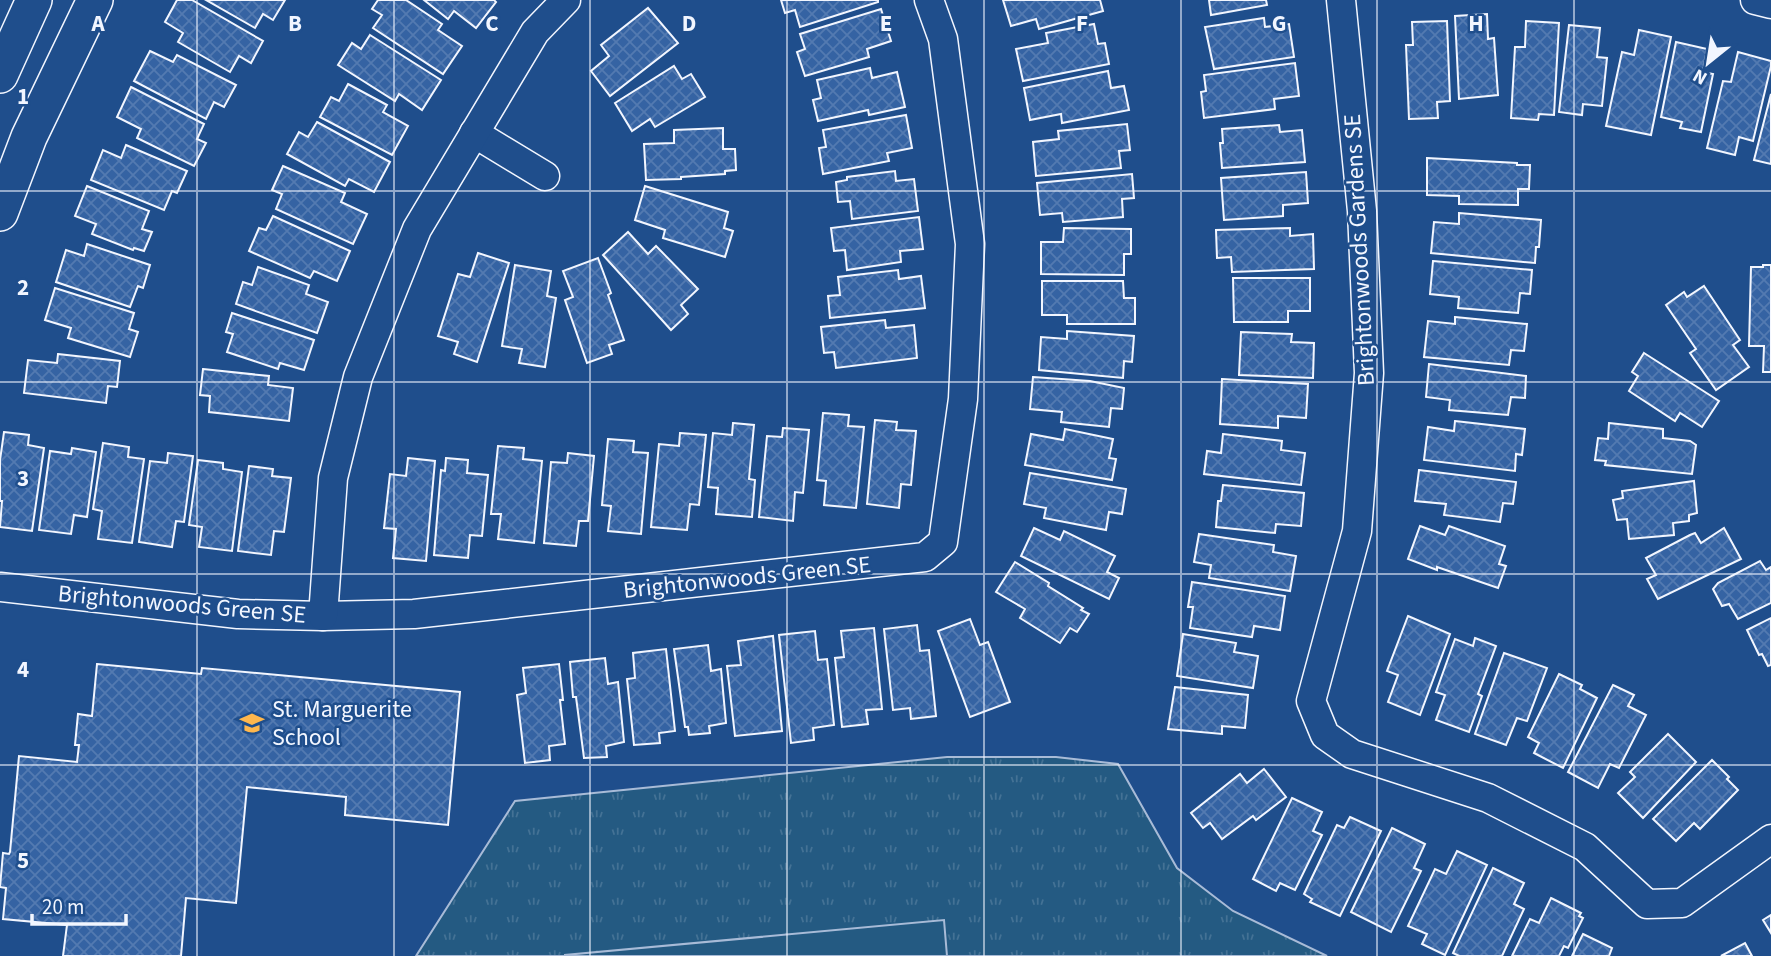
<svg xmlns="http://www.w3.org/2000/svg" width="1771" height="956" font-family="'Source Sans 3',sans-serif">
  <defs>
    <pattern id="park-tufts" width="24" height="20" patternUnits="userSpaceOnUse" patternTransform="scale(1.75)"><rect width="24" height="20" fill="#245a82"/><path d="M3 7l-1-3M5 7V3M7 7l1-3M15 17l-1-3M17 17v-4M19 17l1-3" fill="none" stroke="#447295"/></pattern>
    <pattern id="building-cross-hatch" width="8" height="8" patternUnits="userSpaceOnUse" patternTransform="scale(1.75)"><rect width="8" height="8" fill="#3563a3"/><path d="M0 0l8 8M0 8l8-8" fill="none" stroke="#537ab1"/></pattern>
  </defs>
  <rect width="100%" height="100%" fill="#1f4e8c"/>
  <polygon fill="url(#park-tufts)" stroke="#a8bbd7" stroke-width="2" points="947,757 1056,757 1118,764 1177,868 1233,911 1327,956 416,956 515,801"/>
  <polygon fill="#245a82" stroke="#a8bbd7" stroke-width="2" points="944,920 947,956 565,956 565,955"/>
  <g fill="url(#building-cross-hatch)" stroke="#f2f6ff" stroke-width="2">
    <polygon points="177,0 192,0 263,41 251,63 239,56 230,72 178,42 183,33 165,22"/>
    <polygon points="206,0 285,0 273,20 263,14 255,28"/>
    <polygon points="378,0 406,0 442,24 438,30 462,46 443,74 373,28 382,15 372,9"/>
    <polygon points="424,0 494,0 496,2 476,28 454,11 448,19"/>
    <polygon points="781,0 878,0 878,2 800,27 795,10 785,13"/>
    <polygon points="1003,0 1100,0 1103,11 1039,29 1036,19 1011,26"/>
    <polygon points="1209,0 1266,0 1267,5 1211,15"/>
    <polygon points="648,8 678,43 610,96 591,71 609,56 601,45"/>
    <polygon points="881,9 891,41 867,49 869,57 805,76 797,52 805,49 800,34"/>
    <polygon points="1487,14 1488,39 1494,38 1498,95 1459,99 1455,16"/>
    <polygon points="1264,18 1265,27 1289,24 1294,57 1214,69 1205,27"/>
    <polygon points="1447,21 1450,101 1437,102 1438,118 1409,119 1406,45 1413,45 1412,22"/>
    <polygon points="1526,21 1559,23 1554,115 1539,114 1538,120 1511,118 1515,47 1525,47"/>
    <polygon points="1094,24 1098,44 1105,43 1109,64 1023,81 1016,49 1048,43 1046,33"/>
    <polygon points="1569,25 1600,28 1597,57 1607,58 1602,106 1583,104 1582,115 1559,112"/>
    <polygon points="1639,30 1671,37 1651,135 1606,126 1622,52 1634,55"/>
    <polygon points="370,35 441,80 422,110 399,94 395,101 338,65 352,43 361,49"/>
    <polygon points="1676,42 1707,49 1703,72 1713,74 1701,132 1680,128 1682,122 1661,117"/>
    <polygon points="150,51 173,62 177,55 236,85 224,107 214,102 206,119 134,81"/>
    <polygon points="1738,52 1771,61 1771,66 1753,141 1739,137 1735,155 1707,148 1723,81 1731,82"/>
    <polygon points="1295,63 1299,96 1274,99 1275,109 1204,118 1201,92 1206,91 1204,75"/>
    <polygon points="674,66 682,79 691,74 705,97 655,127 650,119 632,131 615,103"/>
    <polygon points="870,68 872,78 897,72 905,107 869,115 868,110 818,121 813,100 821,98 817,80"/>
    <polygon points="1108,71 1111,88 1124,86 1129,110 1062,123 1061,114 1030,120 1024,88"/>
    <polygon points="348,84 387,105 383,112 408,126 392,155 320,117 331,97 339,101"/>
    <polygon points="131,87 204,124 197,139 206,143 194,166 137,138 141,129 117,117"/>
    <polygon points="1771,94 1771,164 1754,160"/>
    <polygon points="906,115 912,148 887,153 889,161 823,174 819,148 826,147 823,130"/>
    <polygon points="317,122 390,162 374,192 349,179 345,186 287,154 299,132 308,137"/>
    <polygon points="1127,124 1130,150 1119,151 1121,168 1036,176 1033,142 1059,139 1058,131"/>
    <polygon points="1279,125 1280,132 1302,130 1305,162 1222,168 1220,143 1223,143 1222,129"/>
    <polygon points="723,128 723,149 735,149 736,170 725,171 725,174 681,177 681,179 646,180 644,144 674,143 674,130"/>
    <polygon points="126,145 187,171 177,193 172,191 164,210 91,180 103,150 121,158"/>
    <polygon points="1427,158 1517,163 1517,165 1530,165 1529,189 1518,189 1518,205 1459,204 1459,196 1427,195"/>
    <polygon points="283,166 345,193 341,202 367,214 353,244 276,209 282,194 272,190"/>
    <polygon points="895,171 896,181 914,179 918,211 852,219 850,201 838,202 836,182 847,180 847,177"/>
    <polygon points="1306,172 1308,203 1283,205 1283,216 1224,220 1221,178"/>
    <polygon points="1132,174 1134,198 1122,199 1123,217 1063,222 1062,213 1040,215 1037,183"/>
    <polygon points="87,186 149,211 142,229 152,232 144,251 134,248 133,250 92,234 96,224 75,216"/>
    <polygon points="645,186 728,212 724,228 733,231 725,257 663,238 665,230 635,220"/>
    <polygon points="1459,213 1541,220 1539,247 1536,247 1535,263 1431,253 1434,222 1459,224"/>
    <polygon points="273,216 350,251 337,281 314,271 310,278 249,251 259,228 266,230"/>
    <polygon points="919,217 923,249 900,251 901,262 847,270 845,250 834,251 831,228"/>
    <polygon points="1064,228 1131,229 1131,254 1124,254 1124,275 1041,274 1041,242 1063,242"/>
    <polygon points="1290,228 1290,236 1313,234 1314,269 1232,272 1231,257 1217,258 1216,230"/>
    <polygon points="628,232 648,254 656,246 698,289 681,305 688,314 671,330 603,255"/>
    <polygon points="87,244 150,265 143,288 138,286 130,307 56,282 66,250 84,256"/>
    <polygon points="478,253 509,263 477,362 454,354 458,342 438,336 458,274 470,277"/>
    <polygon points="598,258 611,293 608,295 624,340 609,345 612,354 587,363 565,300 573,297 563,271"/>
    <polygon points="1433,261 1532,270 1530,294 1520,293 1518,313 1458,308 1459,297 1430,294"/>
    <polygon points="515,265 551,271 547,296 556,298 545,367 519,363 522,349 502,346"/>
    <polygon points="1763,265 1771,265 1771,372 1763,372 1764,346 1749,346 1751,267 1763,267"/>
    <polygon points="258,267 309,285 306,294 328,302 317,333 236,304 243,282 252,285"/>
    <polygon points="898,270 899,279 921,276 925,308 830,318 828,296 840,295 838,277"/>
    <polygon points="1233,278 1310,278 1310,311 1288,311 1288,322 1234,322"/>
    <polygon points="1042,281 1123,281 1124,298 1135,298 1135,324 1067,324 1067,315 1042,315"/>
    <polygon points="1704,286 1740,340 1733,345 1749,367 1716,390 1690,353 1696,349 1666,305 1684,292 1687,297"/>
    <polygon points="55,288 134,313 129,329 138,332 130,357 68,338 71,328 45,320"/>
    <polygon points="232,313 314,340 304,370 280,363 278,369 227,352 233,334 226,332"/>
    <polygon points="1455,317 1527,324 1524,351 1511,350 1509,365 1424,357 1428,321 1455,324"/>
    <polygon points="885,320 886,328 914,325 917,358 836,368 834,352 824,353 821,327"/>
    <polygon points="1067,331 1134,336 1132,362 1124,361 1123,378 1039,370 1041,337 1067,339"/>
    <polygon points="1241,332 1292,334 1291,342 1314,343 1313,378 1239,375"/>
    <polygon points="1644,353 1719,401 1702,427 1680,413 1675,421 1629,391 1638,376 1632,372"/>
    <polygon points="58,354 120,361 117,387 108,386 106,403 24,393 28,360 57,363"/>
    <polygon points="1429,364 1526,376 1525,398 1511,397 1508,415 1449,410 1450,400 1426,397"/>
    <polygon points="203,369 269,376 268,385 293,388 289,421 209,412 210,396 200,395"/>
    <polygon points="1033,377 1090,381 1124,388 1122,409 1111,408 1109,427 1061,422 1062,412 1030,409"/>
    <polygon points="1222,379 1308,384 1306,418 1278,416 1278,428 1220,424"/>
    <polygon points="823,413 849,415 848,426 864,427 856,508 824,505 826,481 817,480"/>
    <polygon points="875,420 897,422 896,430 916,431 911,485 901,484 899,508 867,504"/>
    <polygon points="1455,421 1525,429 1522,455 1516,454 1515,471 1424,460 1428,427 1454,431"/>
    <polygon points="733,423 754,425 749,479 755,480 752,517 716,514 718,488 708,487 713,433 732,435"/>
    <polygon points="1609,423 1663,429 1663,438 1690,441 1696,445 1692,474 1605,465 1606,461 1595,460 1598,438 1608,439"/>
    <polygon points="783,428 809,430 803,493 795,492 793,521 759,517 767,436 782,437"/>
    <polygon points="1065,429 1113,439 1109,458 1116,459 1112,480 1025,465 1031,434 1063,440"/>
    <polygon points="4,432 29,435 28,445 44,448 32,531 0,527 2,501 0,501 0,460"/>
    <polygon points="680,433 706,435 699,505 690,504 687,530 651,527 659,444 679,446"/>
    <polygon points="1223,434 1282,441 1281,450 1305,453 1301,485 1204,474 1207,451 1221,453"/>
    <polygon points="608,439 634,441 633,452 648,453 641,534 608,531 611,506 602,505"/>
    <polygon points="103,443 129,447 128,457 144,459 132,543 98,539 102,511 93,509"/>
    <polygon points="498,446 524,448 523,459 542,461 534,543 498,539 501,514 491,514"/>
    <polygon points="72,448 96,452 87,517 74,515 71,534 39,530 50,451 71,454"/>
    <polygon points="168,453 193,456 184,522 176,521 172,547 139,542 150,461 167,463"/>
    <polygon points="568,453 594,456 588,521 579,521 576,546 544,543 551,462 567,463"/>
    <polygon points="408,458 435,461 426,561 393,558 396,529 384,528 390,474 406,476"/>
    <polygon points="446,458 468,460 467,473 488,475 482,536 470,535 468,558 434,555 441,470 445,471"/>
    <polygon points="198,460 223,463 223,469 242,472 232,551 199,547 202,527 189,525"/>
    <polygon points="249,466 273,469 272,476 291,478 284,532 274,531 271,555 238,551"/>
    <polygon points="1419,470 1516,482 1513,504 1503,503 1500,522 1444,515 1446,504 1415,501"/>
    <polygon points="1030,473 1126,489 1122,514 1109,512 1106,530 1044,518 1046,508 1024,504"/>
    <polygon points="1694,481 1697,513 1689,515 1689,521 1673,523 1674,535 1629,539 1627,519 1617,520 1613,500 1623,498 1622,491"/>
    <polygon points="1223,485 1304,493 1301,526 1276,524 1275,533 1216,527 1218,501 1221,501"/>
    <polygon points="1420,526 1445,535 1449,526 1505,546 1499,564 1506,566 1498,588 1437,567 1437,570 1408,559"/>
    <polygon points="1034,528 1060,540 1064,531 1115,556 1107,572 1119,578 1109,599 1021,556"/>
    <polygon points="1724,528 1741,559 1658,599 1647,579 1656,575 1646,558 1690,535 1695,533 1701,543"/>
    <polygon points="1199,534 1274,545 1273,552 1296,556 1290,591 1209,578 1211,565 1194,562"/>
    <polygon points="1760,561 1766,570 1771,567 1771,603 1738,619 1729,604 1722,606 1713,589 1718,583"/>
    <polygon points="1015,562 1049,583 1048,586 1083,608 1081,610 1089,614 1077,632 1070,628 1060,643 1020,618 1025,609 996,592"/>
    <polygon points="1192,582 1285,596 1280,630 1254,626 1252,637 1190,628 1193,607 1188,607"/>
    <polygon points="1408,616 1450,634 1420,715 1388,702 1398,675 1387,671"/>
    <polygon points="1771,618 1771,665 1768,666 1762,654 1759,655 1747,630"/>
    <polygon points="970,619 980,645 988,642 1010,702 970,717 938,631"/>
    <polygon points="917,625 920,651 929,650 936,716 911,719 910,708 893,710 884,629"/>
    <polygon points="874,628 882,709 866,710 868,724 842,727 835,658 844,657 841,631"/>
    <polygon points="815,631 818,660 827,659 834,725 813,728 814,740 791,743 779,635"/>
    <polygon points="1183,634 1236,643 1234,652 1258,656 1253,688 1177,676"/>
    <polygon points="773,636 782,731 735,736 727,666 741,665 738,641"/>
    <polygon points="1475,638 1496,646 1478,694 1482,696 1469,732 1436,720 1445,695 1436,692 1455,639 1473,646"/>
    <polygon points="708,645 711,671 721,669 726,723 709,726 710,733 689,735 688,727 685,727 674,649"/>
    <polygon points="666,649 675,731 659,733 660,743 634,745 627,679 635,678 633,653"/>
    <polygon points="1504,653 1547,668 1527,721 1517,718 1506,745 1475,734"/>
    <polygon points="605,658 608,684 618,682 624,742 606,746 607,757 584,758 576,697 573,697 570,662"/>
    <polygon points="97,664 201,674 202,668 460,692 448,825 345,815 346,797 247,787 236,903 186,898 181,956 63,956 67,925 3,919 6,888 0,887 3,853 9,854 10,852 19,756 77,762 79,745 75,745 78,714 92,716"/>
    <polygon points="559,664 563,700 560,700 565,744 549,746 550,760 525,763 517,695 526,693 523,668"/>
    <polygon points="1559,674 1582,685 1580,689 1597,698 1563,768 1534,753 1539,743 1528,737"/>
    <polygon points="1613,685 1634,695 1628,706 1646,715 1619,768 1610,764 1598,788 1568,772"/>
    <polygon points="1175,687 1248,695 1245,728 1222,726 1222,734 1168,729"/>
    <polygon points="1668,734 1696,762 1643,818 1618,793 1635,777 1630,772"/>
    <polygon points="1712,760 1729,777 1727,779 1738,790 1700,829 1694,823 1676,841 1653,819"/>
    <polygon points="1264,769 1286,797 1256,820 1253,816 1222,839 1210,823 1203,828 1191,813 1240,774 1247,783"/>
    <polygon points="1292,798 1322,812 1313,831 1322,835 1295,890 1280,883 1276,891 1253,879"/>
    <polygon points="1350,817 1381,831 1340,916 1310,902 1312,899 1304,894 1337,825 1344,828"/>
    <polygon points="1392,828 1425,844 1414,868 1421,871 1391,932 1351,912"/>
    <polygon points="1457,851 1487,865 1445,955 1422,944 1427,934 1408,926 1435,869 1446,874"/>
    <polygon points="1493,868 1524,883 1514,904 1524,909 1502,956 1459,956 1453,953"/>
    <polygon points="1551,898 1581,913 1579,916 1583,918 1568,948 1564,946 1559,956 1512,956 1530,919 1539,923"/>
    <polygon points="1771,915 1771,933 1763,920"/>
    <polygon points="1583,934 1612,948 1609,956 1572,956"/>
    <polygon points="1745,943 1752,956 1721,956"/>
  </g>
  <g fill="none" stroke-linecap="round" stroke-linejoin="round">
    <g stroke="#f2f6ff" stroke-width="31">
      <g id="minor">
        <polyline points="1341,0 1362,211 1369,373 1357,531 1311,701 1325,735 1352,754 1488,798 1585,847 1647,904 1682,903 1771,839"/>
        <polyline points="1755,0 1771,4"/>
        <polyline points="474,133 545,176"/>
        <polyline points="0,587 238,614 323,616 414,614 925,557 943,542 963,399 970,244 943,39 929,0"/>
        <polyline points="323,616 333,478 358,377 417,229 535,32 566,0"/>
      </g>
    </g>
    <g stroke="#f2f6ff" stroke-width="38">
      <g id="tertiary">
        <polyline points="0,75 34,0"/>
        <polyline points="0,213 29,137 95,0"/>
      </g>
    </g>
    <use href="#minor" stroke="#1f4e8c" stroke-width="28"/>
    <use href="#tertiary" stroke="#1f4e8c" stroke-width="35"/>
  </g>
  <path fill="none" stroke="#f2f6ff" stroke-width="2" stroke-opacity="0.55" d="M197,0V956M394,0V956M590,0V956M787,0V956M984,0V956M1181,0V956M1377,0V956M1574,0V956M0,191H1771M0,382H1771M0,574H1771M0,765H1771"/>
  <defs>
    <g id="school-bare" transform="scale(1.89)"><path d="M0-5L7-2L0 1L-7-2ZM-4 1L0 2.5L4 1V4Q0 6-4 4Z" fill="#ffb74d" stroke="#1f4e8c" stroke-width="2.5" paint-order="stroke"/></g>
  </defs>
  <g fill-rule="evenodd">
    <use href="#school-bare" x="252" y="723"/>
  </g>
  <g text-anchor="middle" stroke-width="5" stroke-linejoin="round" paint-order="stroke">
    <g font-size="24" fill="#f2f6ff" stroke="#1f4e8c">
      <text transform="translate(1359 250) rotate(-93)" y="8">Brightonwoods Gardens SE</text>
      <text transform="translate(747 577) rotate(-6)" y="8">Brightonwoods Green SE</text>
      <text transform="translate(182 604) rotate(5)" y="8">Brightonwoods Green SE</text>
    </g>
    <g font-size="24" fill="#f2f6ff" stroke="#1f4e8c" text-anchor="start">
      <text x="272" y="717">St. Marguerite<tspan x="272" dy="28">School</tspan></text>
    </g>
  </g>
  <g font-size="23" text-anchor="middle" font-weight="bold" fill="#f2f6ff" stroke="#1f4e8c" stroke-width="5" stroke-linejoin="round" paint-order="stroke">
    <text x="98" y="31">A</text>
    <text x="295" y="31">B</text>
    <text x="492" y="31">C</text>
    <text x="689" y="31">D</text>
    <text x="886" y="31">E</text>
    <text x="1082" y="31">F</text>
    <text x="1279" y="31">G</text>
    <text x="1476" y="31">H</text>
    <text x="23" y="104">1</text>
    <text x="23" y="295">2</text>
    <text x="23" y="486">3</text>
    <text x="23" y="677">4</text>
    <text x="23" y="868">5</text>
  </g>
  <g transform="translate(1708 63) rotate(210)" stroke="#1f4e8c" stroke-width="5" paint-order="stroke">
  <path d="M0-5L12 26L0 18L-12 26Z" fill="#f2f6ff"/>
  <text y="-10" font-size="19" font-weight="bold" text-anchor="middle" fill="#f2f6ff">N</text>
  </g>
  <path d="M32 914v10h94v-10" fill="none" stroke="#f2f6ff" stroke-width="3.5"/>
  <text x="42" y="914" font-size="21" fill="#f2f6ff" stroke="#1f4e8c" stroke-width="5" paint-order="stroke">20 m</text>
</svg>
